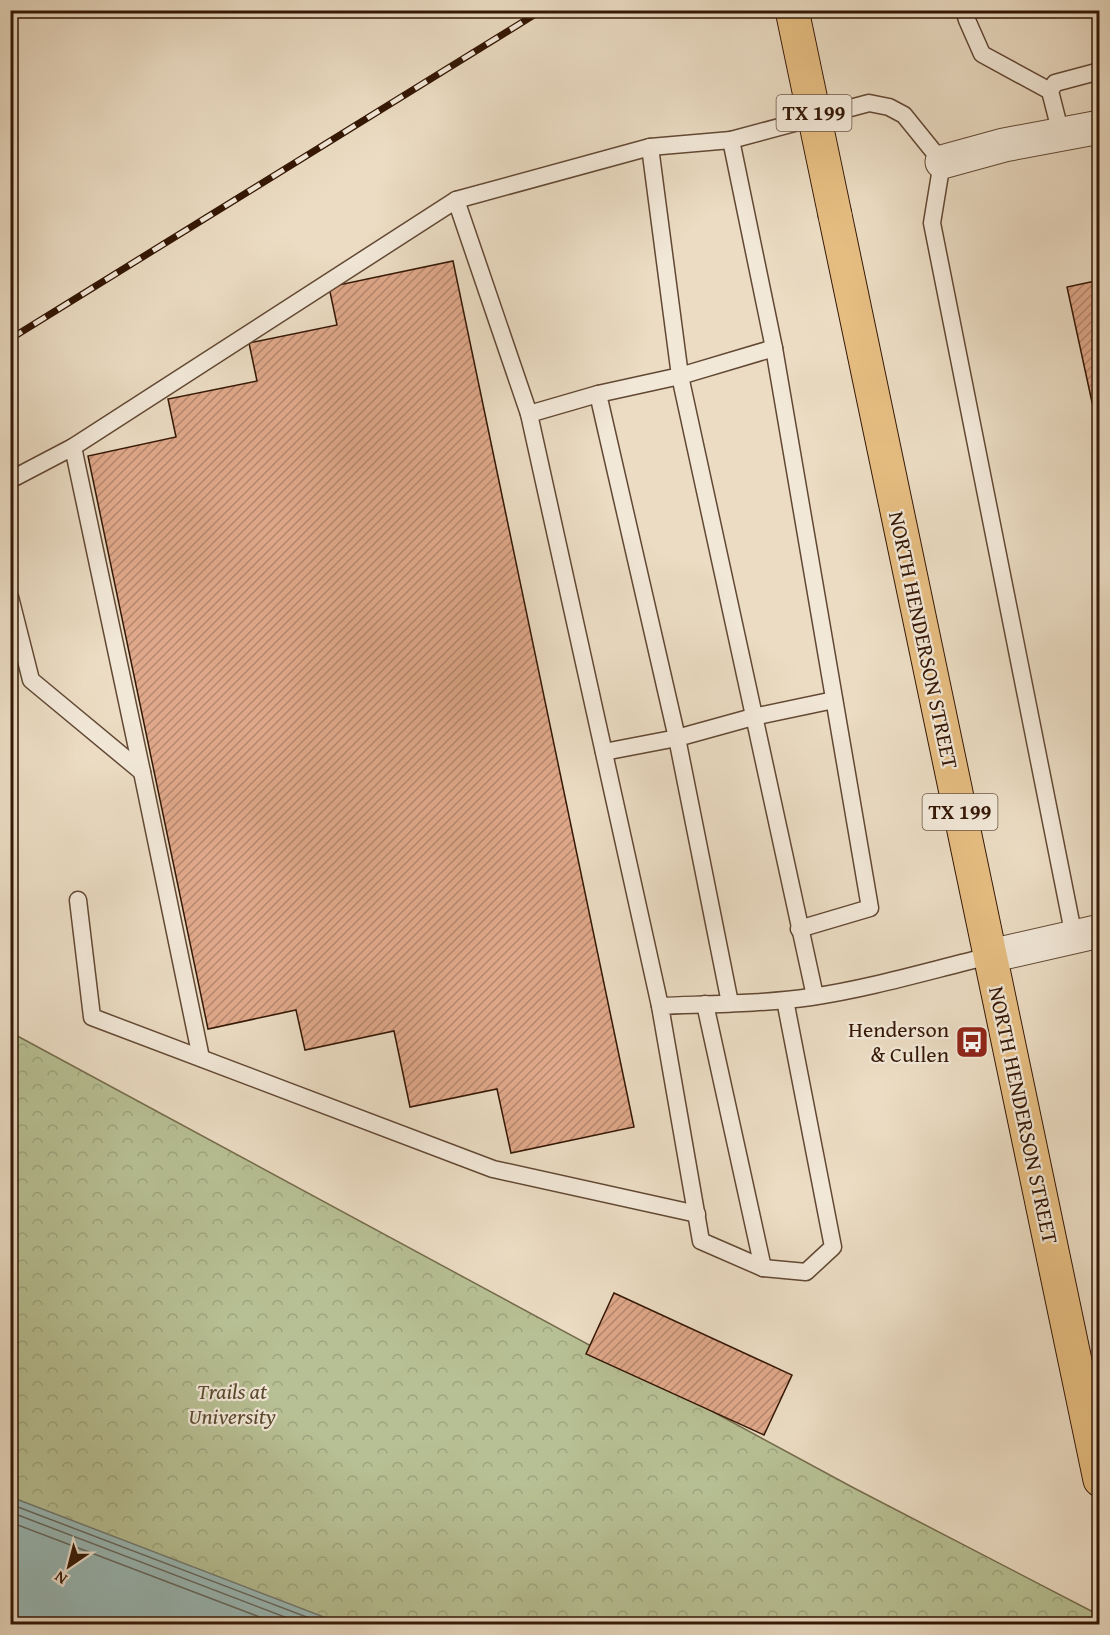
<svg xmlns="http://www.w3.org/2000/svg" width="1110" height="1635" font-family="'Gentium Book Plus',serif">
  <defs>
    <pattern id="forest-crowns" width="20" height="18" patternUnits="userSpaceOnUse" patternTransform="scale(1.5)"><rect width="20" height="18" fill="#b7c094"/><path d="M2 6a3 3 0 1 1 6 0M12 15a3 3 0 1 1 6 0" fill="none" stroke="#9ea47e"/></pattern>
    <pattern id="building-hatch" width="6" height="6" patternUnits="userSpaceOnUse" patternTransform="scale(1.5)"><rect width="6" height="6" fill="#dfa88a"/><path d="M-1 1l2-2M0 6l6-6M5 7l2-2" fill="none" stroke="#b6886f"/></pattern>
  </defs>
  <rect width="100%" height="100%" fill="#ebdcc3"/>
  <filter id="stains"><feTurbulence type="fractalNoise" baseFrequency=".00333" numOctaves="4"/><feColorMatrix values="0 0 0 0 .2 0 0 0 0 .09 0 0 0 0 .02 0 0 0 .5 -.17"/></filter>
  <radialGradient id="worn" r=".72"><stop offset=".6" stop-color="#630" stop-opacity="0"/><stop offset="1" stop-color="#630" stop-opacity=".3"/></radialGradient>
  <polygon fill="url(#forest-crowns)" stroke="#766c4c" stroke-width="1.5" points="10,1032 852,1487 1099,1615 1099,1624 11,1624"/>
  <polygon fill="#99bab8" stroke="#717970" stroke-width="1.5" points="11,1497 342,1624 11,1624"/>
  <g fill="none" stroke-linecap="round" stroke-linejoin="round">
    <g stroke="#66685e" stroke-width="1.5">
      <polyline points="10,1504 325,1624"/>
      <polyline points="10,1512 303,1624"/>
      <polyline points="10,1522 278,1624"/>
    </g>
  </g>
  <g fill="url(#building-hatch)" stroke="#341705" stroke-width="1.5">
    <polygon points="453,261 634,1127 511,1153 497,1089 410,1107 394,1031 305,1050 296,1010 208,1029 88,456 176,437 168,399 257,381 249,343 337,325 329,287"/>
    <polygon points="1100,280 1100,439 1067,287"/>
    <polygon points="614,1293 792,1375 764,1435 586,1354"/>
  </g>
  <g fill="none" stroke-linecap="round" stroke-linejoin="round">
    <g stroke="#624834" stroke-width="19">
      <g id="service">
        <polyline points="964,10 967,20 982,54 1050,91"/>
        <polyline points="1061,134 1050,91 1055,83 1100,71"/>
        <polyline points="650,147 731,140"/>
        <polyline points="456,200 650,147 680,376 598,394 677,738 604,752"/>
        <polyline points="774,348 870,908 799,929"/>
        <polyline points="598,394 529,414 660,1006"/>
        <polyline points="73,447 456,200 529,414"/>
        <polyline points="10,480 73,447 142,772 201,1058"/>
        <polyline points="10,597 31,680 142,772"/>
        <polyline points="78,900 92,1017 493,1169 697,1214"/>
        <polyline points="815,996 680,376 774,348 731,140 869,103 889,107 904,115 942,162 932,223 1074,937"/>
        <path d="M785,1000L833,1247L806,1272L763,1268L701,1241L660,1006C711,1004 762,1004 811,997C872,988 931,970 990,956"/>
        <polyline points="730,1003 677,738 753,717 834,700"/>
        <polyline points="705,1004 763,1268"/>
      </g>
    </g>
    <g stroke="#624834" stroke-width="35">
      <g id="minor">
        <polyline points="942,162 1004,145 1100,127"/>
        <polyline points="990,956 1100,931"/>
      </g>
    </g>
    <g stroke="#341705" stroke-width="35">
      <polyline id="primary" points="835,215 1100,1480"/>
    </g>
    <use href="#service" stroke="#f2e8d8" stroke-width="16"/>
    <use href="#minor" stroke="#f2e8d8" stroke-width="33"/>
    <use href="#primary" stroke="#e6be82" stroke-width="33"/>
    <g stroke="#341705" stroke-width="7">
      <polyline id="rail" points="10,339 542,10"/>
    </g>
    <use href="#rail" stroke="#f2e8d8" stroke-width="4.5" stroke-dasharray="14" stroke-linecap="butt"/>
    <g stroke="#341705" stroke-width="35" stroke-linecap="butt">
      <polyline id="primary-bridge" points="792,10 835,215"/>
    </g>
    <use href="#primary-bridge" stroke="#e6be82" stroke-width="33"/>
  </g>
  <defs>
    <g id="bus-square" transform="scale(1.725)"><rect x="-9" y="-9" width="18" height="18" rx="4" fill="#8f2418" stroke="#f2e8d8"/><path d="M-5-6H5V4H4V6H2V4H-2V6H-4V4H-5ZM-3.5-4V0h7V-4ZM-3.5 1.2v1.5H-2V1.2ZM2 1.2v1.5H3.5V1.2Z" fill="#fff"/></g>
  </defs>
  <g fill-rule="evenodd">
    <use href="#bus-square" x="972" y="1042"/>
  </g>
  <g text-anchor="middle" stroke-width="4.5" stroke-linejoin="round" paint-order="stroke">
    <g fill="#f2e8d8" stroke="#6d5644" stroke-width="1.5">
      <rect x="776.5" y="95" width="75" height="36" rx="4.5"/>
      <rect x="922.5" y="794" width="75" height="36" rx="4.5"/>
    </g>
    <g font-size="21" font-weight="bold" fill="#341705">
      <text x="814" y="120">TX 199</text>
      <text x="960" y="819">TX 199</text>
    </g>
    <g font-size="22" fill="#341705" stroke="#f2e8d8">
      <text transform="translate(924 640) rotate(78)" y="8">NORTH HENDERSON STREET</text>
      <text transform="translate(1024 1115) rotate(78)" y="8">NORTH HENDERSON STREET</text>
    </g>
    <g font-size="22" fill="#341705" stroke="#f2e8d8" text-anchor="end">
      <text x="949" y="1037">Henderson<tspan x="949" dy="25">&amp; Cullen</tspan></text>
    </g>
    <g font-size="22" font-style="italic" fill="#5b4a30" stroke="#f2e8d8">
      <text x="232" y="1399">Trails at<tspan x="232" dy="25">University</tspan></text>
    </g>
  </g>
  <rect width="1110" height="1635" fill="none" stroke="#ebdcc3" stroke-width="36"/>
  <rect x="12" y="12" width="1086" height="1611" fill="none" stroke="#341705" stroke-width="3"/>
  <rect x="18" y="18" width="1074" height="1599" fill="none" stroke="#341705" stroke-width="1.5"/>
  <g transform="translate(69 1566) rotate(215)" stroke="#f2e8d8" stroke-width="4.5" paint-order="stroke">
  <path d="M0-4.5L10 22L0 15L-10 22Z" fill="#341705"/>
  <text y="-9" font-size="16" font-weight="bold" text-anchor="middle" fill="#341705">N</text>
  </g>
  <rect width="100%" height="100%" filter="url(#stains)"/>
  <rect width="100%" height="100%" fill="url(#worn)"/>
</svg>
